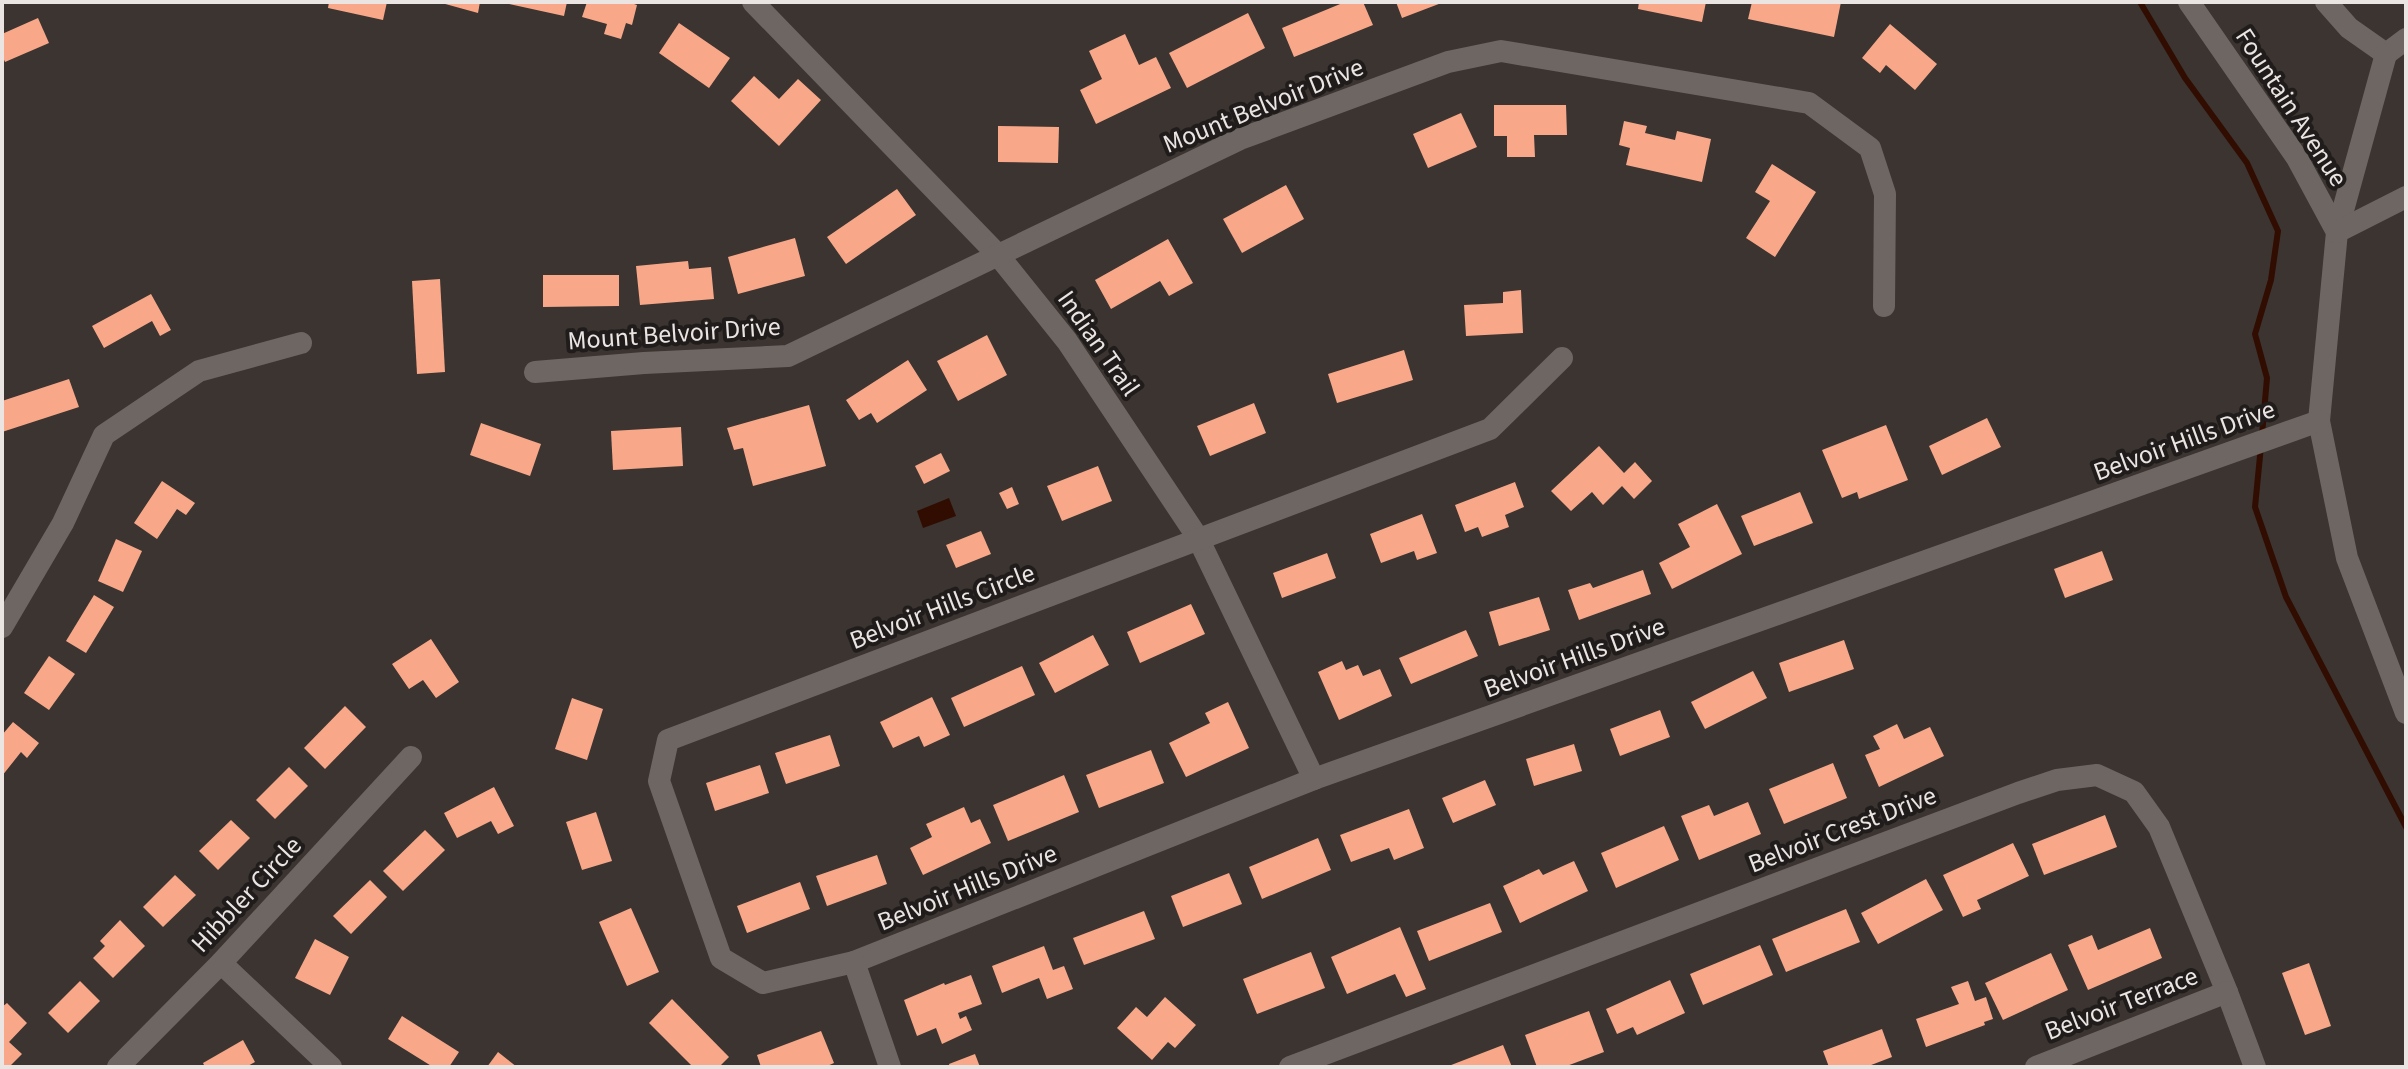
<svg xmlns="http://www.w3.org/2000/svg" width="2408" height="1069" font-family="'Source Sans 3',sans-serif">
  <rect width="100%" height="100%" fill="#3b3431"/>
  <polygon fill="#310d01" points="949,498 956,516 923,528 917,511"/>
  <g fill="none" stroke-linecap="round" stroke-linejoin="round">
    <g stroke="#310d01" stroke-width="6">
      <polyline points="2140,2 2185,78 2247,163 2278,231 2271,280 2255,334 2267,378 2262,435"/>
      <polyline points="2261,446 2255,507 2286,597 2406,827"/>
    </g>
  </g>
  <g fill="#f8a889">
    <polygon points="329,2 387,2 383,20 328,8"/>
    <polygon points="438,2 480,2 478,13"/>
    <polygon points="500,2 567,2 564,16"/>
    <polygon points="587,2 628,2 637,5 632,25 626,23 621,39 604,34 607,24 582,17"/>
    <polygon points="1345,2 1363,2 1373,25 1294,57 1282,28"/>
    <polygon points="1396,2 1444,2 1402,18"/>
    <polygon points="1639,2 1706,2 1702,22 1638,9"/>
    <polygon points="1752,2 1841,2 1834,37 1748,19"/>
    <polygon points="1248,13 1265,48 1187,88 1169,53"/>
    <polygon points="38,18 49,43 5,62 2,55 2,34"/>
    <polygon points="679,23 730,58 709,88 659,53"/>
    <polygon points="1890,24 1937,64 1915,90 1886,65 1880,73 1862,58"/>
    <polygon points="1125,34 1139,65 1156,57 1171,88 1096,124 1080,90 1102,79 1089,51"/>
    <polygon points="754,76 779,99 798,79 821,100 779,146 731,101"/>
    <polygon points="1494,105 1566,105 1567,135 1534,135 1535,157 1507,157 1507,136 1494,136"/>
    <polygon points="1461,113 1477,147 1428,168 1413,134"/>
    <polygon points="1624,121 1647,126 1645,133 1675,140 1677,131 1711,139 1702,182 1626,165 1630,148 1619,145"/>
    <polygon points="998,126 1059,127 1058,163 998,162"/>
    <polygon points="1772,164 1816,192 1775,257 1746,238 1770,201 1755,192"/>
    <polygon points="1286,185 1304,219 1242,253 1223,219"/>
    <polygon points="897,189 916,215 846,264 827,237"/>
    <polygon points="795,238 805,276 738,294 728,257"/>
    <polygon points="1168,239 1193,283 1169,296 1160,281 1111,309 1095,280"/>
    <polygon points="688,261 689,269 711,267 714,299 640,305 636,266"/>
    <polygon points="543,275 619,275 619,306 543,307"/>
    <polygon points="440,279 445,372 417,374 412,281"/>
    <polygon points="1521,290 1523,333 1466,336 1464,305 1503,303 1503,292"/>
    <polygon points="151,294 171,330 160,336 152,321 104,348 92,326"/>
    <polygon points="987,335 1007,375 958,401 937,361"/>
    <polygon points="1404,350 1413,380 1337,403 1328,374"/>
    <polygon points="908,360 927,390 877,423 871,413 859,420 846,400"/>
    <polygon points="69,379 79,407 2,432 2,401"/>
    <polygon points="1254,403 1266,433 1210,456 1197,426"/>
    <polygon points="809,405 826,466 753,486 743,448 734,450 727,428"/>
    <polygon points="1987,418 2001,447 1942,475 1929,446"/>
    <polygon points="481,423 541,444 530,476 470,455"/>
    <polygon points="1886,425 1908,480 1859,499 1857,492 1842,498 1822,450"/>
    <polygon points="681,427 683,466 613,470 611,431"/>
    <polygon points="1599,446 1624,473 1635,462 1652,481 1634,499 1622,486 1603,505 1592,492 1571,511 1551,491"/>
    <polygon points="941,453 950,471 924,484 915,466"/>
    <polygon points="1098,466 1112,501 1062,521 1047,486"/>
    <polygon points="162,481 195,503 186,515 177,509 157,539 134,523"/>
    <polygon points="1515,482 1524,507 1505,515 1509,527 1482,537 1478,527 1465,532 1455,505"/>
    <polygon points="1012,487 1019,504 1007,509 999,493"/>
    <polygon points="1800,492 1813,523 1754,546 1741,516"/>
    <polygon points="1717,504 1742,554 1672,589 1659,563 1690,547 1678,524"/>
    <polygon points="1422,514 1437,553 1417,560 1414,551 1381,563 1370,534"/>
    <polygon points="981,531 991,554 956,568 946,545"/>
    <polygon points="116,539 142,551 123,592 98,581"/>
    <polygon points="2102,551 2113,580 2065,598 2054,569"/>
    <polygon points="1327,553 1336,578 1282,598 1273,573"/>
    <polygon points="1643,570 1651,594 1579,620 1568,590 1590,583 1593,588"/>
    <polygon points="94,595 114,607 86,653 66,641"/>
    <polygon points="1539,597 1550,630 1499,646 1489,612"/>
    <polygon points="1191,604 1205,634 1140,663 1127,632"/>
    <polygon points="1466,630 1478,656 1411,684 1399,658"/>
    <polygon points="1093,635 1109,665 1055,693 1039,663"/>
    <polygon points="431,639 459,682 436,698 423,680 409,689 392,664"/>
    <polygon points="1844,640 1854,669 1789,692 1779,663"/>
    <polygon points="49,656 75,674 49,710 24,693"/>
    <polygon points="1342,661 1346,670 1358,665 1363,676 1380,669 1392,696 1339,720 1318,672"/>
    <polygon points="1022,666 1035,695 964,727 951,698"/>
    <polygon points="1753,671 1767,698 1705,729 1691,702"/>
    <polygon points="932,697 950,735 924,747 919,736 893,748 880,722"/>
    <polygon points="572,698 603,709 587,760 555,749"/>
    <polygon points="1228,702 1249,748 1186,777 1169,743 1210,723 1205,713"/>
    <polygon points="345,706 366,727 325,769 304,748"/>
    <polygon points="1660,710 1670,737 1620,756 1610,729"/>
    <polygon points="13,722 39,743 27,758 21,752 2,776 2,735"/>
    <polygon points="1897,724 1904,739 1930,727 1944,756 1879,787 1865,755 1880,749 1873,736"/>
    <polygon points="830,735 840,766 786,784 775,753"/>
    <polygon points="1574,744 1582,771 1534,786 1526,759"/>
    <polygon points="1151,750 1164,783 1099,808 1086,775"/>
    <polygon points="1833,763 1847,798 1784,824 1769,789"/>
    <polygon points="760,765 769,793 715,811 706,783"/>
    <polygon points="289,767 308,786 275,819 256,800"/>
    <polygon points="1064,775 1079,812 1008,841 993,805"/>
    <polygon points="1485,780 1496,805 1453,823 1442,798"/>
    <polygon points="494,787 514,826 498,834 491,821 457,838 444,813"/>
    <polygon points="1748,802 1761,834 1699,860 1681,816 1709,805 1714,816"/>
    <polygon points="964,807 971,823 980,819 991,843 923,875 910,848 932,837 926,824"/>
    <polygon points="1409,809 1424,848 1394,860 1389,848 1351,862 1340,835"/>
    <polygon points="596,812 612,861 582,870 566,822"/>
    <polygon points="2105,815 2117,847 2044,875 2032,844"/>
    <polygon points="231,820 250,838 218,870 199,851"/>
    <polygon points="1664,826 1679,860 1616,888 1601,853"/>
    <polygon points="425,830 445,850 403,891 383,871"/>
    <polygon points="1318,838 1331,870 1262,899 1249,867"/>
    <polygon points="2013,843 2029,876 1977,900 1981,909 1963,917 1943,875"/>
    <polygon points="877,855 887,884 827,906 816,876"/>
    <polygon points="1574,861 1588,891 1520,923 1503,886 1539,869 1543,875"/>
    <polygon points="1229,873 1242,904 1183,927 1171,896"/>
    <polygon points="175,875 196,895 163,927 143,907"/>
    <polygon points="1926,879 1943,910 1878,944 1861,913"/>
    <polygon points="370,880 387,897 351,934 333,916"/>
    <polygon points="800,882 810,909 747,933 737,906"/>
    <polygon points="1490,903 1502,932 1429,961 1417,931"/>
    <polygon points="631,908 659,972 627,986 599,922"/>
    <polygon points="1846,909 1860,942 1786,972 1772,939"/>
    <polygon points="1144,911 1155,939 1084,965 1073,938"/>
    <polygon points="120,920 145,946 113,978 93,958 105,946 100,941"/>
    <polygon points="1400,927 1426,989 1406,997 1395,974 1347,994 1331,957"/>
    <polygon points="2150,928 2162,958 2088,990 2068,945 2092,935 2098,950"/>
    <polygon points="315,939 349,957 330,995 295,978"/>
    <polygon points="1760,945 1773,975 1703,1005 1690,974"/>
    <polygon points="1044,946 1053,970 1064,966 1073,989 1047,999 1039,978 1002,993 992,966"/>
    <polygon points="1311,952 1325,988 1257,1014 1243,979"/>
    <polygon points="2051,953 2068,990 2003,1020 1985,983"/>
    <polygon points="2309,963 2331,1026 2305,1035 2282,973"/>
    <polygon points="971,975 982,1004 958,1013 960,1019 966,1016 972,1030 942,1044 936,1028 917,1036 904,1000 944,983 945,985"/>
    <polygon points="1670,980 1685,1013 1637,1035 1633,1027 1617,1034 1606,1009"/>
    <polygon points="80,981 100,1001 68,1033 48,1013"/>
    <polygon points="1968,981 1975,1001 1986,997 1993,1019 1984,1022 1985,1025 1926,1047 1916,1019 1959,1004 1951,987"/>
    <polygon points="1165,997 1196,1025 1175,1048 1168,1042 1152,1060 1117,1028 1136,1007 1147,1017"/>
    <polygon points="672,999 729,1057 719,1067 693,1067 649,1023"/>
    <polygon points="7,1003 27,1023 9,1042 22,1054 9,1067 2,1067 2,1007"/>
    <polygon points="1589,1011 1604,1052 1564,1067 1537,1067 1525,1035"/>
    <polygon points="402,1016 459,1052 449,1067 433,1067 388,1039"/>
    <polygon points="1882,1029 1892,1057 1866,1067 1829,1067 1823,1051"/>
    <polygon points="821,1031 834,1063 825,1067 761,1067 757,1055"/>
    <polygon points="243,1040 255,1062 246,1067 205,1067 203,1063"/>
    <polygon points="1503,1045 1512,1067 1446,1067"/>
    <polygon points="498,1052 517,1067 487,1067"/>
    <polygon points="975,1054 980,1067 950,1067 949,1064"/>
  </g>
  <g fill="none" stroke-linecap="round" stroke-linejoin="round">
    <g stroke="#6e6663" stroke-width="22">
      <polyline points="753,2 998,255 1067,341 1198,538 1314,779"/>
      <polyline points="2189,2 2297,158 2337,232 2319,421 2347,558 2406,713"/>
      <polyline points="2326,2 2349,28 2386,54 2406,39"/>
      <polyline points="2337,232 2386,54"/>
      <polyline points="2337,232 2406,197"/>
      <polyline points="1562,358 1490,429 668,740 659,781 721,958 763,983 854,962 1314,779 2319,421"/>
      <polyline points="535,372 644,363 788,356 1240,139 1448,62 1501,51 1809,103 1870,148 1885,194 1884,306"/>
      <polyline points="2,627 63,523 104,435 199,371 301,343"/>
      <polyline points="854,962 890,1067"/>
      <polyline points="221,963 331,1067"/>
      <polyline points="118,1067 221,963 411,757"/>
      <polyline points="1290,1067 2018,793 2057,780 2097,775 2134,792 2159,827 2227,992 2255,1067"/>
      <polyline points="2036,1067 2227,992"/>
    </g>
  </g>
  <g text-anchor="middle" stroke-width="8" stroke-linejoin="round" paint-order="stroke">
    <g font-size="26" fill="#eae5e3" stroke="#201c1b">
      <text transform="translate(1263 105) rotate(-22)" y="9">Mount Belvoir Drive</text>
      <text transform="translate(2292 107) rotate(57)" y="9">Fountain Avenue</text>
      <text transform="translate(674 333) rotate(-4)" y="9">Mount Belvoir Drive</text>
      <text transform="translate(1099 343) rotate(55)" y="9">Indian Trail</text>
      <text transform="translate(2184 440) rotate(-20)" y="9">Belvoir Hills Drive</text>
      <text transform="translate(942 606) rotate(-21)" y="9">Belvoir Hills Circle</text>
      <text transform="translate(1574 657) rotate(-20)" y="9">Belvoir Hills Drive</text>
      <text transform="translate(1842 829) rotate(-21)" y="9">Belvoir Crest Drive</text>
      <text transform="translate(967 887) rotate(-22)" y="9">Belvoir Hills Drive</text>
      <text transform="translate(246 894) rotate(-47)" y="9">Hibbler Circle</text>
      <text transform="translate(2121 1003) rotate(-21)" y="9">Belvoir Terrace</text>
    </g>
  </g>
  <rect width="2408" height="1069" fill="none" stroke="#eae5e3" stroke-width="8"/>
</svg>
